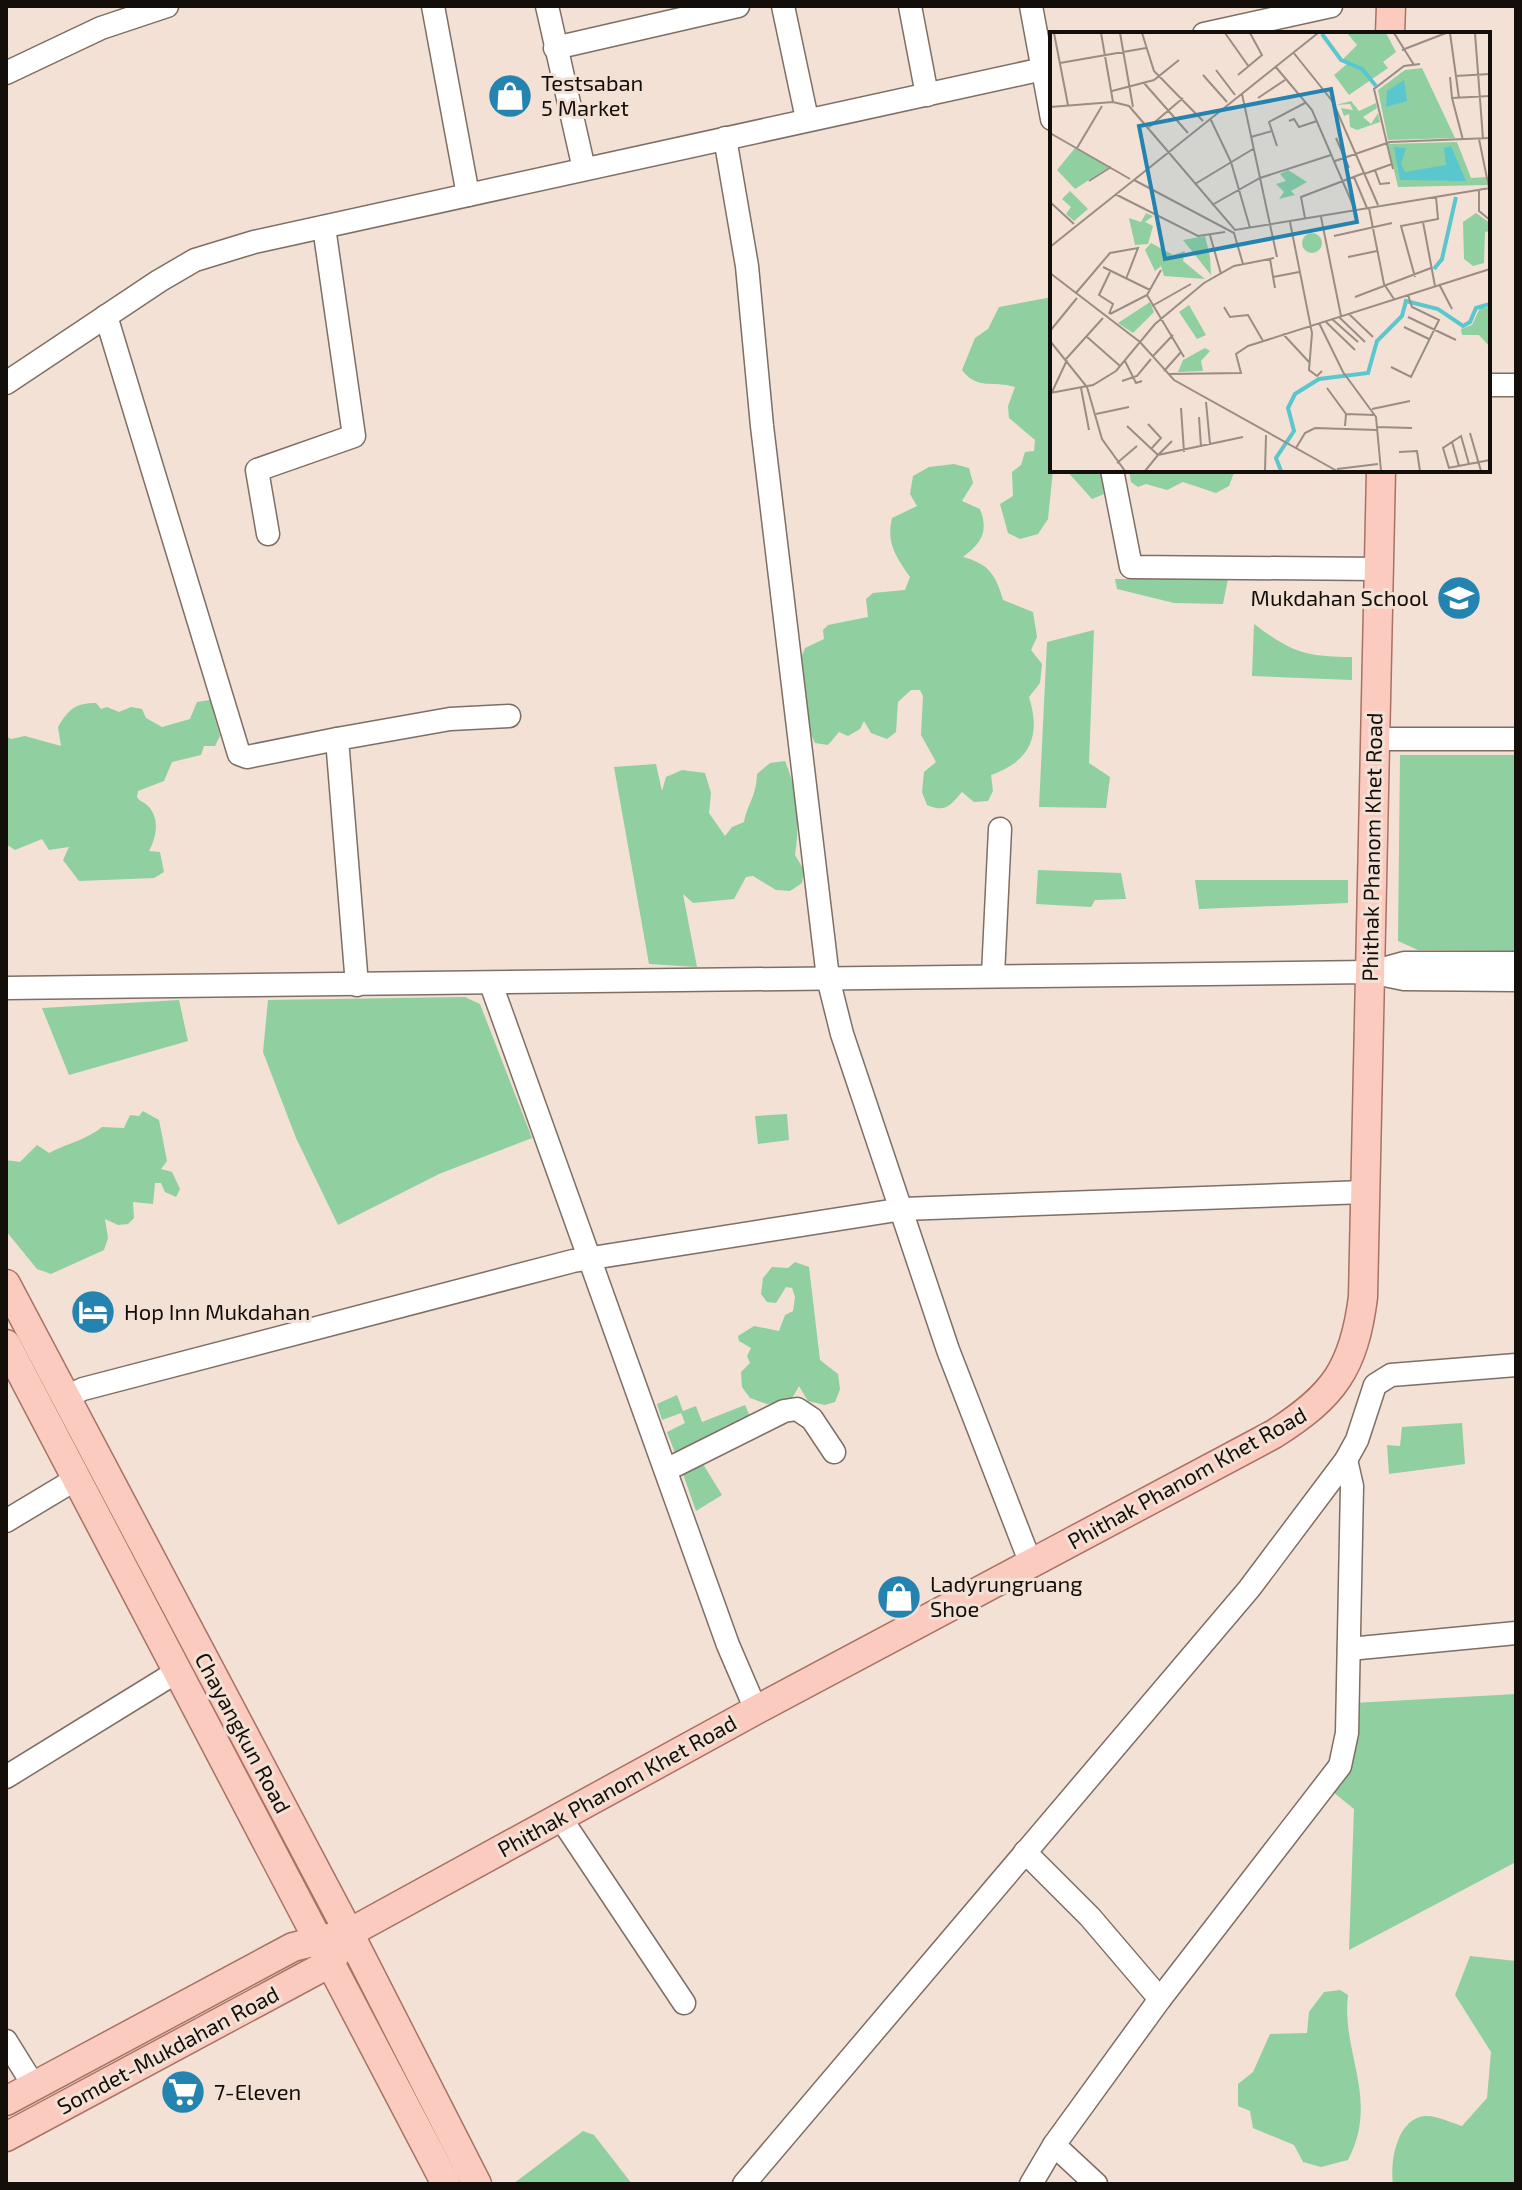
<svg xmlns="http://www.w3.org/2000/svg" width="1522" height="2190" font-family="'Exo 2',sans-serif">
  <rect width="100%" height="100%" fill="#f3e1d5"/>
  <g fill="#8fcfa0">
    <path d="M1052,297L1053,470L1048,519L1038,534L1020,539L1008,533L1000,504L1013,496L1012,472L1021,465L1025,452L1034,451L1035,440L1009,418L1008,406L1015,387C993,380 978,391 962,370L975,338L988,329L999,307Z"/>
    <path d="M954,464L969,468L973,483L962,501L980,509C989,533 981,543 963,557C989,564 996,575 1003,600L1033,612L1037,637L1031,650L1042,664L1040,683L1029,697C1041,735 1031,761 991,775L993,791L988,801L974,802L962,792C950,806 945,813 927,805L922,792L924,772L936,762L921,735L923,696L920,690H911L898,702L896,732L887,739L871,733L864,721L860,729L848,736L839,732L828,745L815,743L808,728L801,658L805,648L824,639L823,630L828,625L868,617L866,599L873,593L905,590L910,577C896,557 886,543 892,518L917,506L910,494L913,476L929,467Z"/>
    <polygon points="1066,470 1100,470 1104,494 1092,499"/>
    <polygon points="1129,470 1235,470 1229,486 1216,493 1183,482 1167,490 1146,484 1138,487 1131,482"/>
    <polygon points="1115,579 1228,579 1223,604 1174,603 1117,589"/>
    <path d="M1254,624C1291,652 1306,657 1352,657V680L1252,676Z"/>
    <polygon points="1094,630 1089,763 1110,777 1106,808 1039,807 1047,642"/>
    <path d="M210,700L220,736L215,746H204L201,755L172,762L164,781L138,791L137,797C139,801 144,802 147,805C161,818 156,838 149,851L160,852L164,872L154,878L79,881L63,860L69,847L49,850L42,839L15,850L6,844V736L11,739L25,736L61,746L58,727C69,709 75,703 96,703L101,709L107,707L119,712L131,707L142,709L146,718L162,727L190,719L197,702Z"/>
    <polygon points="1400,755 1516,755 1516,951 1418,950 1398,941"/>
    <path d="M785,761C797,788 800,825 795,855L804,870L802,883L790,891L776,890L753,876L746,877L734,899L693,903L683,894L697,967L649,964L614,767L656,764L662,791L666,777L682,770L705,773L711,793L709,813L725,836L732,827L744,822C748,802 756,798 757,774L770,763Z"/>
    <polygon points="1038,870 1121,873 1126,899 1095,900 1091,907 1036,904"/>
    <polygon points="1195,880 1348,880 1348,903 1199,909"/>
    <polygon points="465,997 480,1004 532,1138 439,1174 338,1225 296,1138 263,1052 268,1000"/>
    <polygon points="179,1000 188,1041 69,1075 42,1008"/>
    <path d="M143,1111L159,1120L167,1161L161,1169L172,1172L180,1189L176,1197L165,1192L161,1183H155L153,1204L133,1202L134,1218L128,1224L118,1225L105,1219L108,1238L104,1250L51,1274L37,1269L6,1231V1160L20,1162L37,1145L49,1153C66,1144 88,1139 102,1127L124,1128L130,1115L139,1116Z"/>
    <polygon points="787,1114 789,1140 758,1144 755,1116"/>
    <polygon points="795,1262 809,1267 820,1360 838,1374 840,1389 835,1402 825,1405 808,1401 799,1386 790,1402 767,1404 750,1398 742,1387 741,1372 750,1363 747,1356 751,1348 739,1341 738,1336 754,1326 779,1331 785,1315 793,1311 795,1297 792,1288 786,1287 776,1303 767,1302 761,1294 763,1278 772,1267 788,1268"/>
    <polygon points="677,1395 683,1411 696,1406 702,1422 745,1405 752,1421 677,1458 667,1432 685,1423 681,1413 662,1420 657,1404"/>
    <polygon points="1462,1423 1465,1464 1389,1474 1387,1445 1400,1446 1402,1427"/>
    <polygon points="733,1446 703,1464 722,1495 696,1511 682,1471"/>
    <polygon points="1516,1694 1516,1862 1349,1950 1354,1809 1333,1792 1354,1703"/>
    <path d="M1470,1956L1516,1961V2184H1393C1390,2163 1396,2119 1425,2116C1436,2115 1452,2123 1462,2126L1487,2098L1491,2052L1455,1995Z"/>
    <path d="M1340,1990L1348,1995C1341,2053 1380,2099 1348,2160L1321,2167L1303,2162L1294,2145L1253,2128L1250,2111L1238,2106V2084L1253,2072L1270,2034L1307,2033L1309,2012L1324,1992Z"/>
    <polygon points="583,2131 594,2135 632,2184 513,2184"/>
  </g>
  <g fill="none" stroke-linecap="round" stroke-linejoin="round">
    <g stroke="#7e6e64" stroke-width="25">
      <g id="minor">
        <polyline points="433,6 468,195"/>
        <polyline points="547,6 584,169"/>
        <polyline points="783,6 807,119"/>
        <polyline points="910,6 927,95"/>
        <polyline points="1031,6 1052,119"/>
        <polyline points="1204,34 1331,6"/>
        <polyline points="555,48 738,6"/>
        <polyline points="6,73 101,28 167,6"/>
        <polyline points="725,138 747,266 762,426 828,978 842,1034 948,1350 1031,1564"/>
        <polyline points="106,316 239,754 247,757 337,739"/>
        <polyline points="6,383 159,281 195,260 254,242 1052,67"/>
        <polyline points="1488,385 1516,385"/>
        <polyline points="1112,470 1131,567 1379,569"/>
        <polyline points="268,534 257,470 354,436 324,227"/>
        <polyline points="1374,739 1516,739"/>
        <polyline points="1375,971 1404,963 1516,963"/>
        <polyline points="993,975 1000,829"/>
        <polyline points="491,984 728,1645 756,1710"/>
        <polyline points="357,985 337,739 450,719 509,716"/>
        <polyline points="6,988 1370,972 1404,979 1516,980"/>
        <polyline points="66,1397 83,1389 573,1261 903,1209 1364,1192"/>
        <polyline points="666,1470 784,1411 797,1409 812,1419 834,1452"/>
        <polyline points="6,1521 76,1479"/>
        <polyline points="1349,1649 1516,1633"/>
        <polyline points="6,1777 178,1671"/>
        <polyline points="560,1817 684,2003"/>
        <polyline points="1025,1852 1090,1917 1160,1999"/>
        <polyline points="6,2041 34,2086"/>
        <polyline points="1054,2145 1096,2184"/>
        <polyline points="744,2184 1249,1589 1346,1460 1357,1440 1375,1385 1391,1375 1516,1365"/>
        <polyline points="1031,2184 1054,2145 1160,1999 1340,1766 1347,1733 1352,1486 1346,1460"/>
      </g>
    </g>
    <g stroke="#a87264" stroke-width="31">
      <g id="major">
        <polyline points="1390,34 1391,6"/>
        <polyline points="6,1284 349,1933 477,2184"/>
        <polyline points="6,1344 446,2184"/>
        <path d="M6,2101L293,1947L349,1933L756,1710L1274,1434C1334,1396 1354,1368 1363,1297L1381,470"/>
        <polyline points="6,2137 330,1963 340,1947"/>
      </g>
    </g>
    <use href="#minor" stroke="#fff" stroke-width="22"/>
    <use href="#major" stroke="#fbcbbf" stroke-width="28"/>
  </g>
  <defs>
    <g id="shop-disc" transform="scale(2.3)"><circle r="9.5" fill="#2483af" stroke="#f3e1d5"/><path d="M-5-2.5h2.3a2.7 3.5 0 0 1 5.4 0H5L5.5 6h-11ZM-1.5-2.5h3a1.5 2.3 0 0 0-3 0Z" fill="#fff"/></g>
    <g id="school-disc" transform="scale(2.3)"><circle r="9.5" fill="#2483af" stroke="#f3e1d5"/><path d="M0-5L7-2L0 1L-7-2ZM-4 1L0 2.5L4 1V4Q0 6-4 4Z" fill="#fff"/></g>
    <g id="hotel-disc" transform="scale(2.3)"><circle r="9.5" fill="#2483af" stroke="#f3e1d5"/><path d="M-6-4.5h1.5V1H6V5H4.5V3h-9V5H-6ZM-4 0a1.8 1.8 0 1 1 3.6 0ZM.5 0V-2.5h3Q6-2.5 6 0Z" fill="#fff"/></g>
    <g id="supermarket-disc" transform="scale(2.3)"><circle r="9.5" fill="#2483af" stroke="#f3e1d5"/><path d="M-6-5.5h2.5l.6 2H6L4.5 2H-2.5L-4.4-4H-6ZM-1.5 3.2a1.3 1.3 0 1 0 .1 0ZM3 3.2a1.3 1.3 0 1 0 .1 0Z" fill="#fff"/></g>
  </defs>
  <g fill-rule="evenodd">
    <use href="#shop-disc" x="510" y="96"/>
    <use href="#school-disc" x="1459" y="598"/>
    <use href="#hotel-disc" x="93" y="1312"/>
    <use href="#shop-disc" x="899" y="1597"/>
    <use href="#supermarket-disc" x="183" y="2092"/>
  </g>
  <g text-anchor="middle" stroke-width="6" stroke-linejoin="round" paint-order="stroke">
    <g font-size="22" fill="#140e0a" stroke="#f3e1d5" text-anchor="start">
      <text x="541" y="91">Testsaban<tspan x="541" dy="25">5 Market</tspan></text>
      <text x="1428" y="606" text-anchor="end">Mukdahan School</text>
      <text x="124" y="1320">Hop Inn Mukdahan</text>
      <text x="930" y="1592">Ladyrungruang<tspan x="930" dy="25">Shoe</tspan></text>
      <text x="214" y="2100">7-Eleven</text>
    </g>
    <g font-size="22" fill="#140e0a" stroke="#f3e1d5">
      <text transform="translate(1372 847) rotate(-89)" y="8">Phithak Phanom Khet Road</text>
      <text transform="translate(1187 1478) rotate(-29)" y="8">Phithak Phanom Khet Road</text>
      <text transform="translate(243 1733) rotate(62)" y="8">Chayangkun Road</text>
      <text transform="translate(617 1786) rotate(-29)" y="8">Phithak Phanom Khet Road</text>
      <text transform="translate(168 2050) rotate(-28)" y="8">Somdet-Mukdahan Road</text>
    </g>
  </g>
  <g transform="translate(1050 32)">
    <rect width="440" height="440" fill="#f3e1d5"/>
    <path d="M297,1H336L346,20L333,30L338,36L299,63L284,43L297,32L293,27L307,13ZM372,36L405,106L338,108L328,58L355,38ZM301,69L309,79L326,71L327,76L313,85L321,92L328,81L330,90L307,98L300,95L299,82L294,84L291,76L303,78L300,72L286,73ZM407,110L421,146L436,145L437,153L348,155L338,112ZM25,116L59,135L25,157L7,138ZM238,138L257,150L241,159L245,163L229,167L234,160L226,152L236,149L230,142ZM20,159L38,177L24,189L16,182L21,175L12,167ZM96,181L103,184L95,190L103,194L98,212L85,213L79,186L91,190ZM426,181L440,191V199L435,200L434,231L423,234L414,227L413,190ZM252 211a10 10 0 1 1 20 0a10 10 0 1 1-20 0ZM155,204L160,225L161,243L133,208ZM101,211L123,223L135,219L133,229L155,247L114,244L111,234L105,239L95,218ZM100,270L104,280L83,301L68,291ZM139,273L156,303L147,307L129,280ZM440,275V315L429,303H412L411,297L422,293L430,276ZM155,316L160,319L151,329L153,339L128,340L133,328Z" fill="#8fcfa0"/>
    <path d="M354,48L357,69L336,75L337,59ZM401,114L416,149L350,148L344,115L356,116L351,132L355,140L396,133L394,116Z" fill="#5ac6ce"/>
    <path fill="none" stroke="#5ac6ce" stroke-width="4" d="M272,2L291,28L312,37L326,54M384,237L392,227L406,165M231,439L226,426L244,399L238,376L245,362L269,347L318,341L327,309L352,284L356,269L388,277L413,294L420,290L426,276L440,272"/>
    <path fill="none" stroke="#9a8d84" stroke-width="2" d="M4,1L18,73M51,1L63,70M70,1L83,75M92,1L104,39L153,89M175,1L199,35M344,1L364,33M400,1L409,66M425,1L433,107M352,18L396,1M243,20L283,70L328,173M10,31L96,16M225,34L262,78L305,178M166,38L185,63M153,43L177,70M188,43L212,23L200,1M405,44L440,42M400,45L402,66L440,64M94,51L138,101M62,59L104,48L129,28M192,62L227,225M208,66L235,48M402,66L413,108M0,75L63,70L79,74L185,198L440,156M160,86L181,130L200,196M239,89L244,87L249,95L267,89M99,95L133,66M222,99L219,90L255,71M0,101L80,147M201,105L222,99L227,114M286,106L299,136M429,107L439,156M27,116L52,74M285,129L340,110L440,106M343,137L324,57L354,34L370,32M325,138L330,152L340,151M314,142L342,132M304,145L317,176M84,148L184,201L193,232M39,149L61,135M145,152L203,117M429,159V179L440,188M65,162L148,204L175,200M0,170L24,192M162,173L210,146L281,123M319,176L334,252L344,267M271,185L291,284M255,186L251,165L314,141M240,190L262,301L259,338L267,344L272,339M373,190L385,254M160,203L171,242M284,204L342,191M0,215L268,1M298,225L327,219M220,227L225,256M53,235L100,258M111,238L97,263L134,325M0,241L90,310L124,348L287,439M223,245L249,240M365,245L351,194L388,187L386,165M389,252L402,277M26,261L60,221L88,216L76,247M305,265L381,236M102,274L141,252M174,275L180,285L198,283L213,309M59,282L63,272L49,263L60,240M60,282L97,263M299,282L323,305M289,285L315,310M358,285L406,308M282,287L308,310M275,289L305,318M269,291L293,340L326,385L331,439M354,295L379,307M0,299L27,266M233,302L259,330M36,304L70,334M0,309L37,355L52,407L75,439M103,324L123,303M16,327L53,286M75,329L86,351L92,349M341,335L361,345L389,288L362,275L358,263M114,339L131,320M118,342L191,341L186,322L198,314L440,237M72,349L87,344L101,327M31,356L39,398M277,356L296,382L295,394M2,360L17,328M0,361L43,353L66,339L105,292L154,251L184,234L224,226M156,370L160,412M131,376L134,420M322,377L360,369M46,382L79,375M296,382L325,383M149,385L151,415M98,392L111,406L101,417M77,394L108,423L122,409M327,395L362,396M420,401L431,439M402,410L409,434M246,416L255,401L265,396L327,398M349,420L367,419L370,439M67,431L87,414M398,436L440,428M399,436L393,416L411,404L419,432M287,437L328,432M95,439L108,423L193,405M215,439L216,403"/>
    <path fill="#2483af" fill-opacity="0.15" stroke="#2483af" stroke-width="4" d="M281,57L307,190L115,227L89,94Z"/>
    <rect width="440" height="440" fill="none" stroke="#140e0a" stroke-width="4"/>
  </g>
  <rect width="1522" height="2190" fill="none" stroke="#140e0a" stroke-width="16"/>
</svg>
